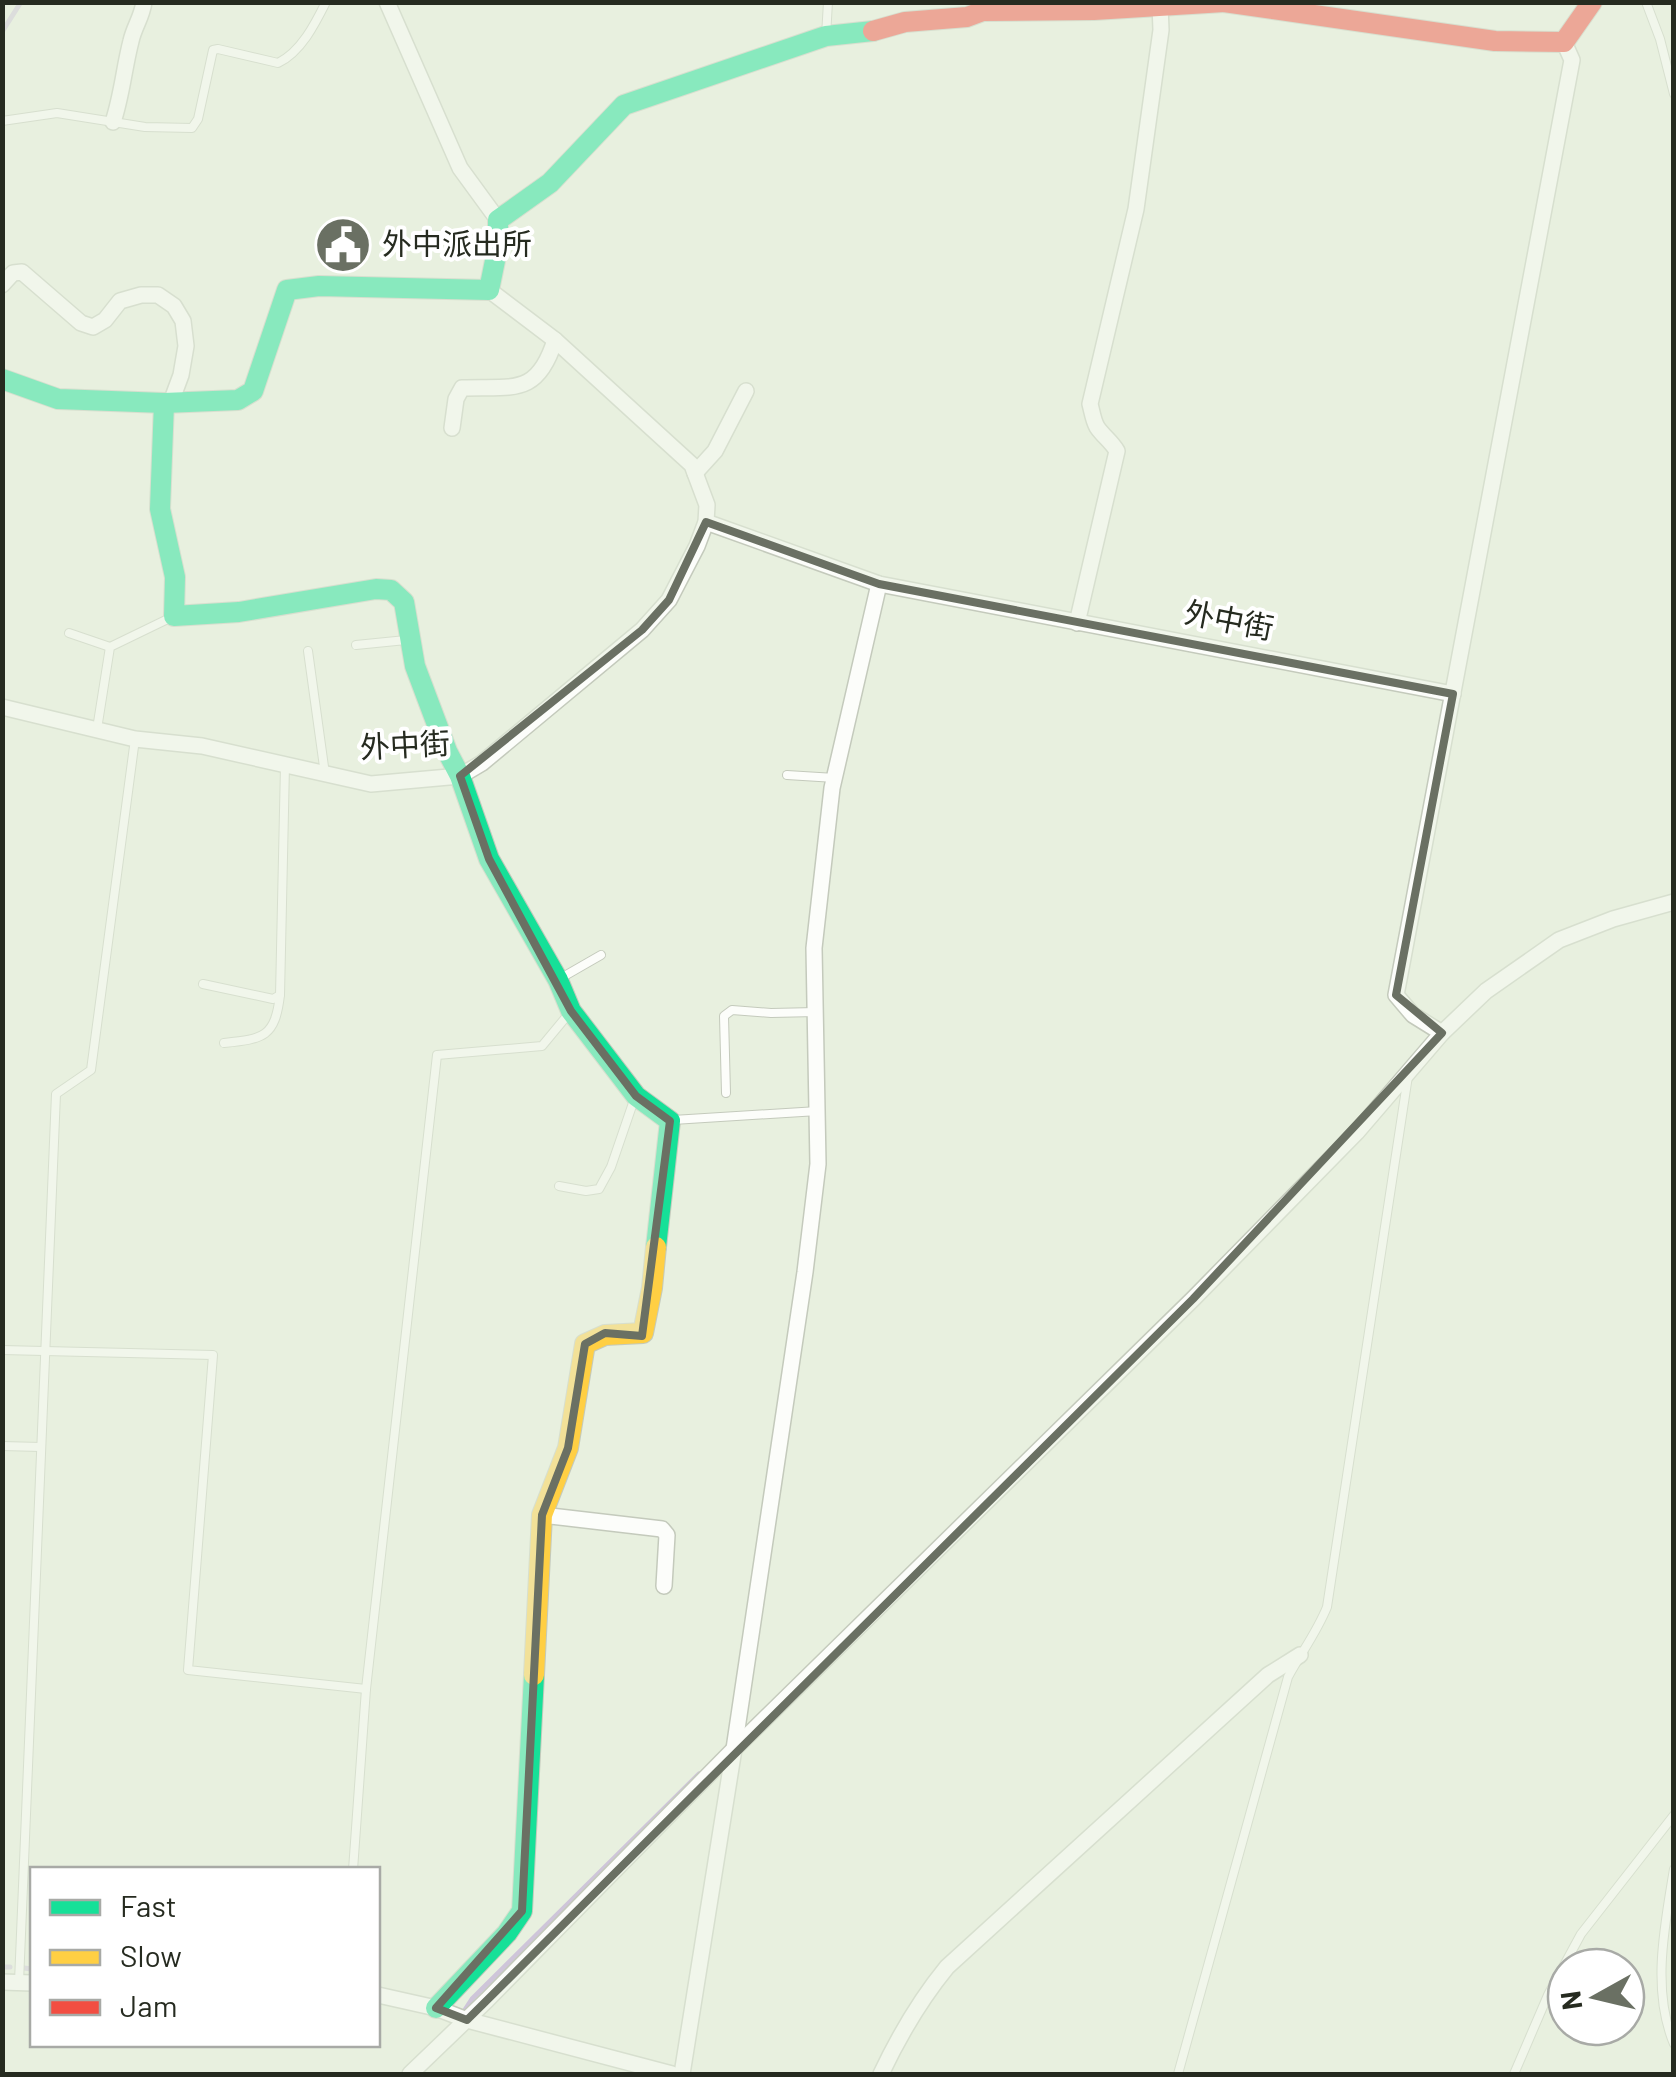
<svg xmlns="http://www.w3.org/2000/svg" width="1676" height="2077" font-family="Barlow,'Noto Sans TC',sans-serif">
  <rect width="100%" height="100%" fill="#e8f0df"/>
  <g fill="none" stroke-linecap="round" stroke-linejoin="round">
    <g stroke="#cec5d9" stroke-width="5">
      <polyline points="2,32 21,2"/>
      <polyline points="2,1967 10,1967"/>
      <polyline points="24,1968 32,1969"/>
      <polyline points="460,2012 463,2013 472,1999 699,1774"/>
    </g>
    <g stroke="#c4cabc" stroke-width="10">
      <g id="lane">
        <polyline points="1646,2 1660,39 1674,94"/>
        <polyline points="826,36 828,2"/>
        <path d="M2,121L57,113L145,127L192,128L198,119L213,50L218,49L278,63C301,52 315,24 326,2"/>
        <polyline points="69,633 110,647"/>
        <polyline points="356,645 406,640"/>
        <polyline points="308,651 325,774"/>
        <polyline points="97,729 110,647 174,616"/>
        <polyline points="787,775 835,778"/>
        <polyline points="561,978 601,955"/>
        <polyline points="203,984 273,999 280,995 285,765"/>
        <path d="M224,1043C264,1039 275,1037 280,995"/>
        <polyline points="726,1093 724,1016 732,1010 771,1013 816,1012"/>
        <polyline points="673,1120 818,1111"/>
        <polyline points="559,1186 586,1191 599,1189 611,1167 634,1100"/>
        <polyline points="2,1350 213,1355 188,1670 366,1689"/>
        <polyline points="2,1446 41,1447"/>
        <path d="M1674,1869C1665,1924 1651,1990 1674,2044"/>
        <polyline points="353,1870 366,1689 437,1055 542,1046 571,1011"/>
        <polyline points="19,1982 56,1094 91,1070 135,739"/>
        <path d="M1178,2074L1288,1677C1301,1653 1317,1632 1327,1607L1408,1076"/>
        <polyline points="1514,2074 1548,1995 1581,1934 1674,1815"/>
      </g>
    </g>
    <g stroke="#c4cabc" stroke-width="18">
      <g id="street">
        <polyline points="387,2 460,168 498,220"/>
        <path d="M113,122C122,95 124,68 131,41C134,27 142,17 144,2"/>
        <polyline points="2,285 13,273 22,272 81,323 93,327 105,320 120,301 141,295 158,295 174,306 183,321 186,346 181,375 171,402"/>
        <path d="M452,428L456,399L462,388C513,386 537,397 555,340"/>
        <polyline points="695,473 715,451 746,391"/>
        <polyline points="706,522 879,584 1453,694"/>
        <path d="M1077,623L1117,451C1111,441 1103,436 1097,427C1093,420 1092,411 1090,404L1136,209L1161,30L1160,5"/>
        <polyline points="2,707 135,739 202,746 371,784 460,776 482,763 642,630 669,600 697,546 706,522 707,505 692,465 555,340 489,290"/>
        <polyline points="1442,1033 1413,1015 1396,995 1572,60 1564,42"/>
        <polyline points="542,1515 662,1529 667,1535 664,1586"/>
        <polyline points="2,1982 32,1983"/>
        <polyline points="378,1995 436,2008 467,2020 672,2074"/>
        <polyline points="410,2074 487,2000 734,1749 1193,1299 1357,1132 1442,1033 1486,991 1559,940 1613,919 1674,902"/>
        <polyline points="682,2074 734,1749 805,1272 818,1164 814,948 832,788 879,584"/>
        <path d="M881,2074C899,2036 920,2000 947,1967L1268,1675L1300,1655"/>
      </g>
    </g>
    <g stroke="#c4cabc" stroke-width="22">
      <g id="fast">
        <polyline points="2,379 58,399 164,403 238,400 253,391 287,290 319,286 489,290 498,246 498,220 550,183 624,105 826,36 873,31"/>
        <polyline points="164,403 160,509 175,577 174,616 239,612 376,589 391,590 404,602 415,666 447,751 460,776 489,859 558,980 571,1011 636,1096 670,1121 656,1247"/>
        <polyline points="436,2008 507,1933 522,1911 534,1675"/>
      </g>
    </g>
    <g stroke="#c4cabc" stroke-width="22">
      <polyline id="slow" points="534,1675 542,1515 568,1448 585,1344 605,1335 643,1333 652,1288 656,1247"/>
    </g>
    <g stroke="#c4cabc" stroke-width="22">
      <g id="jam">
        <polyline points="1224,2 1495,41 1564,42 1592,2"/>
        <polyline points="873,31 905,22 967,17 983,11 1094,10 1224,2"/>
      </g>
    </g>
    <use href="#lane" stroke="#fcfdfa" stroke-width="8"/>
    <use href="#street" stroke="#fcfdfa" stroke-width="15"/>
    <use href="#fast" stroke="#16e098" stroke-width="20"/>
    <use href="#slow" stroke="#ffcf43" stroke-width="20"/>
    <use href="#jam" stroke="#f24e42" stroke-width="20"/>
  </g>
  <path d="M0 0H1676V2077H0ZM706,522L879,584L1453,694L1396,995L1442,1033L1193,1299L467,2020L436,2008L522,1911L542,1515L568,1448L585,1344L605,1333L642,1336L670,1121L636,1096L571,1011L489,859L460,776L642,630L669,600Z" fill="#e8f0df" fill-opacity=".55" fill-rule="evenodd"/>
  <path fill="none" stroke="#6a7063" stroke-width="8" stroke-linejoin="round" d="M706,522L879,584L1453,694L1396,995L1442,1033L1193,1299L467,2020L436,2008L522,1911L542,1515L568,1448L585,1344L605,1333L642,1336L670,1121L636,1096L571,1011L489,859L460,776L642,630L669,600Z"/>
  <defs>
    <g id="civic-disc" transform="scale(2.875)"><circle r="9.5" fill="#6a7063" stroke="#fff"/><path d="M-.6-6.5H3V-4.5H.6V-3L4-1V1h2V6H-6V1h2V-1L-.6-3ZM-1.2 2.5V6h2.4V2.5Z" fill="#fff"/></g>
  </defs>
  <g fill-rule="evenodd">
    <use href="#civic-disc" x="343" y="245"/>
  </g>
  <g text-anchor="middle" stroke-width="8" stroke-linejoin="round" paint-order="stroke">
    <g font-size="30" fill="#262b20" stroke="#fff" text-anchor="start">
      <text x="382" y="255">外中派出所</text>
    </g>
    <g font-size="30" fill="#262b20" stroke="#fff">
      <text transform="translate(1229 621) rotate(11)" y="10">外中街</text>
      <text transform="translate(405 746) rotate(-3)" y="10">外中街</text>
    </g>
  </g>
  <rect width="1676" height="2077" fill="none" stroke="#262b20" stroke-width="10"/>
  <rect x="30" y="1867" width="350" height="180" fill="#ffffff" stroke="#a8aaa6" stroke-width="2.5"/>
  <rect x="50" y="1900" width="50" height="15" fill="#16e098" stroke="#a8aaa6" stroke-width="2.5"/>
  <text x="120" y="1917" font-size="30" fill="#262b20">Fast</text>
  <rect x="50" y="1950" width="50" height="15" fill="#ffcf43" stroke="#a8aaa6" stroke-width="2.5"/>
  <text x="120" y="1967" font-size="30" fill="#262b20">Slow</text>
  <rect x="50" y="2000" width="50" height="15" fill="#f24e42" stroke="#a8aaa6" stroke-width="2.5"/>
  <text x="120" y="2017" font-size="30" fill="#262b20">Jam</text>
  <g transform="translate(1596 1997) rotate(262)"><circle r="48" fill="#ffffff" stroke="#a8aaa6" stroke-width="2.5"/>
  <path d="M0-8L18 38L0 25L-18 38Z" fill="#6a7063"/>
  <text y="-15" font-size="28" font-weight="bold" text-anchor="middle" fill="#262b20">N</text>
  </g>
</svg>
